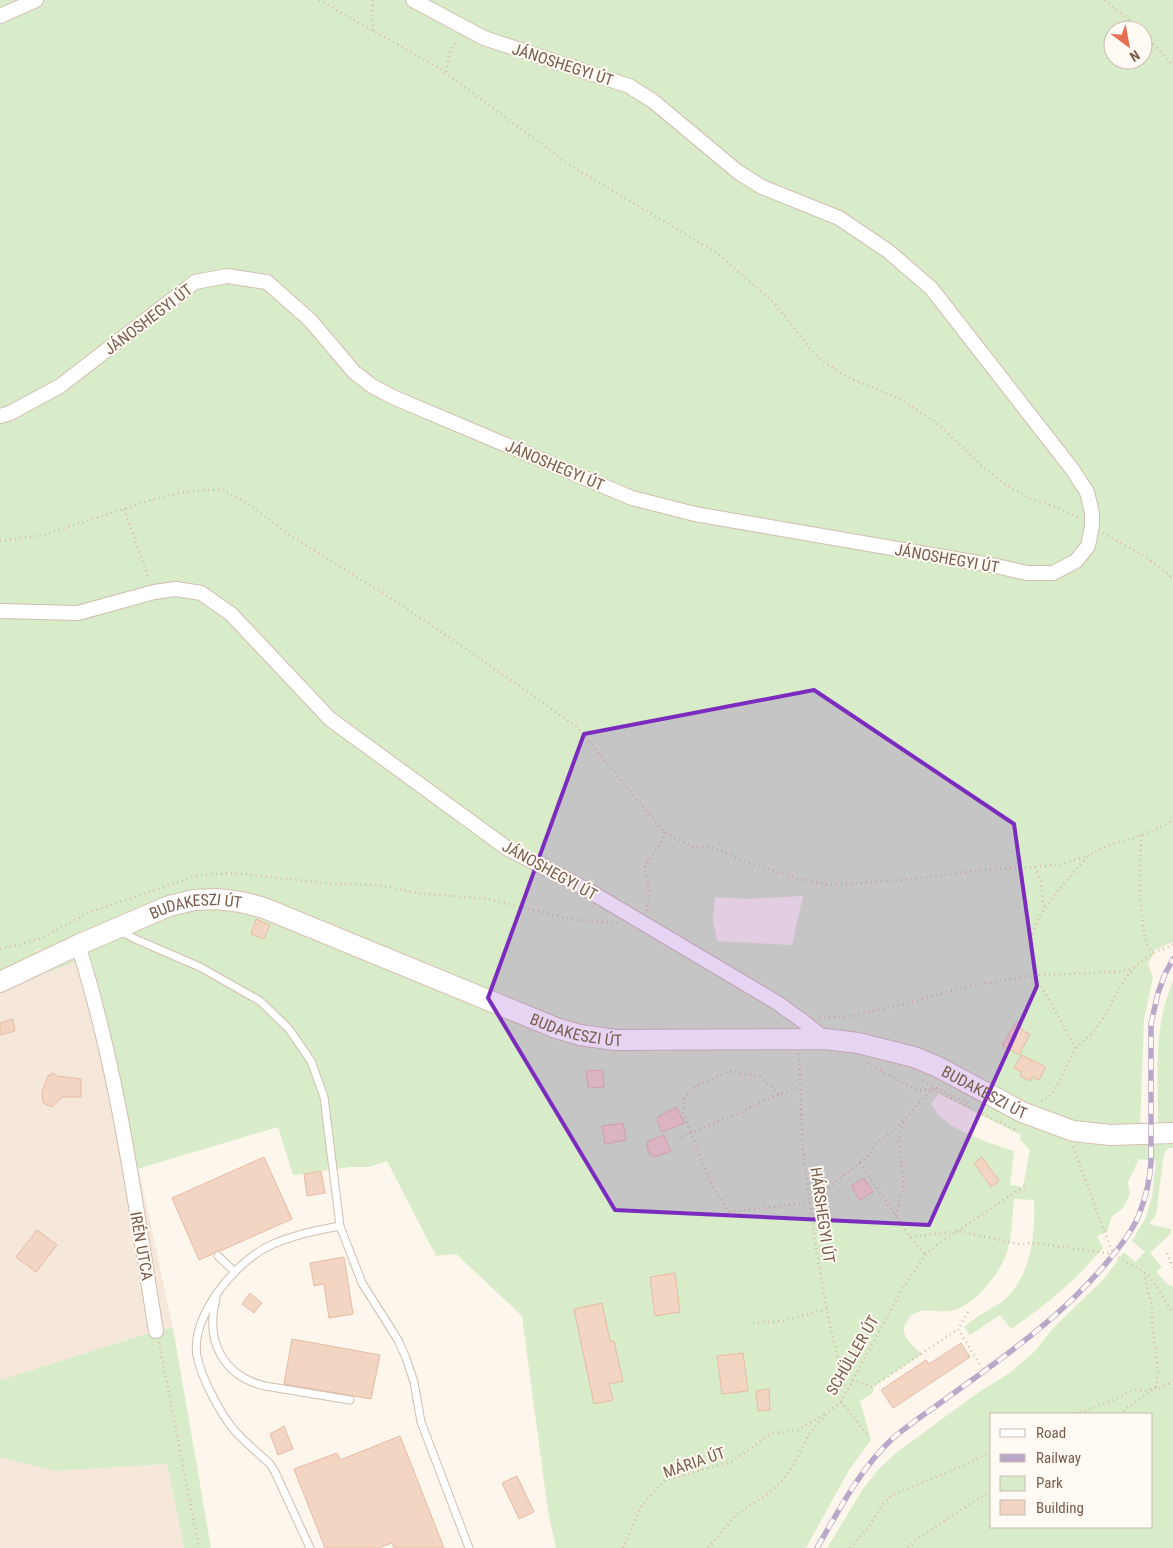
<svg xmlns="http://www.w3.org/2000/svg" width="1173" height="1548" font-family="'Roboto Condensed',sans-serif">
  <rect width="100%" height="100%" fill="#fdf6ec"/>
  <g fill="#f5e8da">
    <polygon points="40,948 90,955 114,1054 173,1328 146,1334 0,1380 0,973"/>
    <polygon points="0,1457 56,1471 167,1464 184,1548 0,1548"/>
  </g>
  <g fill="#d8ecc9" fill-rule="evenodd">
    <path d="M0,0H1173V942L1155,950L1148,964L1153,978L1144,1019L1140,1127H1158C1158,1078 1153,1026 1173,981V1148H1168L1164,1154L1156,1215L1149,1224L1171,1229V1233L1150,1253L1162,1267L1156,1272L1167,1284L1173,1287V1548H827L863,1489L877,1471L897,1452L979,1392L1011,1372L1034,1352L1054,1327L1103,1280L1124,1252L1135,1262L1145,1252L1132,1241L1145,1219L1152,1197L1156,1161L1139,1159L1128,1182L1130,1195L1123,1208L1112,1216L1107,1232L1097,1236L1103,1248C1076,1280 1045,1306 1011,1329L1000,1315L970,1335L964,1327C972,1321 979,1315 987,1311C992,1307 998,1305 1003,1301C1032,1275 1035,1237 1034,1200L1014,1199C1012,1214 1012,1239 1007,1252C999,1275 975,1306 950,1311C937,1313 921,1306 910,1317C895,1333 911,1344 922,1354L874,1386L873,1393L860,1401L871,1440L849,1470L806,1548H556L548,1511L522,1316L456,1254L436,1256L387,1161L369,1167H350L293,1175L278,1127L137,1169L114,1054L90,955L49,973L40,948L36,950L32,959L0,973ZM1113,30H1143V60H1113ZM803,896L792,945L717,941L713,920L715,897L747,899ZM939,1094L1021,1135L1020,1140L1030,1150L1023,1187L1010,1185L1014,1151C990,1143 963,1135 943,1119C938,1116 935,1109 931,1104ZM992,1414H1152V1527H992Z"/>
    <polygon points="173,1328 211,1548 184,1548 167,1464 56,1471 0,1457 0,1380 146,1334"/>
  </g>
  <g fill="#f3d5c3" stroke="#e6bba3">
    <polygon points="256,919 270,925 264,939 251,934"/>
    <polygon points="13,1019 15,1031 0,1035 0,1023"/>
    <polygon points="1017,1021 1023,1031 1030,1034 1019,1055 1002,1045"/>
    <polygon points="1021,1055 1046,1067 1039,1080 1032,1077 1030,1081 1020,1076 1022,1072 1014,1068"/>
    <polygon points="603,1070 604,1087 588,1088 586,1071"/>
    <polygon points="53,1073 57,1076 81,1079 81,1097 62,1097 52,1107 43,1103 42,1092 48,1076"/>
    <polygon points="677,1107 684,1123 662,1132 657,1121 659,1116"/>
    <polygon points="623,1123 626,1140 605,1144 602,1126"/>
    <polygon points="664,1135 671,1151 655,1157 650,1155 647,1147 648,1141"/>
    <polygon points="264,1157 292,1219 220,1251 216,1251 213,1254 199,1260 172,1198"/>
    <polygon points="982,1157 999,1181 991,1187 974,1163"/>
    <polygon points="321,1171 325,1193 307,1196 304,1174"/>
    <polygon points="864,1178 873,1192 860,1200 851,1186"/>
    <polygon points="37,1230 57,1245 36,1272 16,1257"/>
    <polygon points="344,1257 353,1314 329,1318 324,1284 314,1286 310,1263"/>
    <polygon points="675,1273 680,1312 655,1316 650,1277"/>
    <polygon points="250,1293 262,1303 254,1313 242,1304"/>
    <polygon points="602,1303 610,1341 614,1341 623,1381 609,1384 613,1400 594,1404 574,1309"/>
    <polygon points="292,1339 380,1355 371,1399 284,1384"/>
    <polygon points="961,1343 970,1357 893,1408 881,1390 926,1360 929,1364"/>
    <polygon points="743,1353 748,1391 722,1394 717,1356"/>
    <polygon points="769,1389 770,1410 758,1411 756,1391"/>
    <polygon points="284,1426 293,1449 278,1455 270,1434"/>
    <polygon points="400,1436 444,1548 394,1548 392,1543 378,1548 325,1548 294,1469 337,1453 340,1460"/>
    <polygon points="517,1476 534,1512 519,1519 502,1483"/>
  </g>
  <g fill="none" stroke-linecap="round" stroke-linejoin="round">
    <g stroke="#d1beb0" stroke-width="9">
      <g id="service">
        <polyline points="121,931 133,938 200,967 260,1001 289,1029 311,1061 324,1097 340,1226 362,1283 398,1340 406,1358 414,1382 421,1422 469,1548"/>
        <polyline points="218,1256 235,1272"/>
        <path d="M216,1299C205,1341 223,1376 265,1386L350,1400"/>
        <path d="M310,1548L275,1472L270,1464C258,1453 245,1442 234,1430C220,1413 201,1377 197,1356C190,1316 236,1261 271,1245C293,1235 317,1230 340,1226"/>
      </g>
    </g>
    <g stroke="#d1beb0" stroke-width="16">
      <g id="minor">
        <polyline points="0,16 36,0"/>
        <polyline points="0,416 10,413 60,386 195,282 227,276 267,282 310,320 354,372 372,386 395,398 632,498 695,514 996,566 1027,573 1053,573 1076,561 1088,546 1092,526 1092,513 1087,492 1072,469 931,288 888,251 839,218 762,187 738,172 653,101 629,86 484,38 413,0"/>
        <polyline points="0,611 78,613 154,592 176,589 201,593 231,614 330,719 508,849 584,888 776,1002 804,1022 825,1039"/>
        <path d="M78,945C118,1070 135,1202 156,1331"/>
      </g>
    </g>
    <g stroke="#d6c0b0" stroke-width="22">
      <g id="secondary">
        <path id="s1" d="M0,982L78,945L169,906L194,900L217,899L241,902L264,908L556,1028L580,1035L615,1040L825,1039L858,1043L914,1057L938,1067L1022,1112L1073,1131L1110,1135L1173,1133"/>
      </g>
    </g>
    <g stroke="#d9b8a5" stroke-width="2.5" stroke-dasharray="1 4" stroke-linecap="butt">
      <polyline points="319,0 439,68 571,166 717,253 774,303 812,351 824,362 851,379 900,399 937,423 981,465 1003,483 1031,499 1061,509 1080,518"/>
      <polyline points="373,0 372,10 374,32"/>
      <polyline points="1105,0 1140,30"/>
      <polyline points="1143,33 1173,65"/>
      <polyline points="446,72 450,50 458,40"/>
      <polyline points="124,509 149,579"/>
      <polyline points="1103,533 1146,557 1173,578"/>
      <polyline points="0,541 44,535 151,500 184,492 222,489 250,505 291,536 386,595 469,651 576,726 664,832 692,847 711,847 742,860 797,878 830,885 916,879 979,870 1035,867 1041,880 1043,904 1045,907"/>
      <path d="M1141,835C1141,858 1136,940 1153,953"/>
      <polyline points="1035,867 1062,864 1089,855"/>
      <path d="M646,911L650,891L645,871V864C654,857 661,842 664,832"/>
      <polyline points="0,949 21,944 41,938 90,912 173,884 200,875 234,873 333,884 378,885 418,893 488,899 575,920 618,923"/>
      <polyline points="819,1018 851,1016 904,1004 969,986 1035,975 1117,972 1134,968"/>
      <path d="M1076,1048L1035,975C1022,931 1042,910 1068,879C1076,870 1084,858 1095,852C1107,844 1121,842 1134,838C1148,833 1160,827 1173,821"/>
      <polyline points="799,1054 803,1151 816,1249 828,1316 845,1390"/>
      <polyline points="867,1063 916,1090 932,1089"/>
      <polyline points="923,1080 934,1087 972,1105"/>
      <path d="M779,1094L760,1077L729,1071L697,1085L685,1096L683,1113L713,1188C721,1195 722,1206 730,1212L811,1202L870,1154L874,1145L896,1128L932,1089L1014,1129L1015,1126"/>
      <polyline points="1041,1101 1052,1095 1076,1048 1091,1034 1103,1019 1124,980 1134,968 1153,953 1173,945"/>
      <polyline points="681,1137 742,1112 764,1100 800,1087"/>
      <path d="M1073,1147L1111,1249C1119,1262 1134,1264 1146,1274C1156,1282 1165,1302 1173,1313"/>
      <polyline points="860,1163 910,1237 925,1255"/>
      <polyline points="896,1216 904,1183 898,1142 904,1121"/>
      <polyline points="910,1237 958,1231 1019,1244 1033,1243 1114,1254"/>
      <polyline points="1167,1253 1173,1268"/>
      <polyline points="968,1312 958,1329 982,1368"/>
      <polyline points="753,1323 783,1321 827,1309"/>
      <polyline points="159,1342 199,1548"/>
      <polyline points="852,1380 872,1387 958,1329"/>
      <polyline points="841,1402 868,1435"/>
      <polyline points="1075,1414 1115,1400 1127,1393 1136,1390 1146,1391 1156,1387 1160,1388 1173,1382"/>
      <polyline points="1119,1414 1156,1387 1158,1372 1152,1323 1152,1306 1144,1274"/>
      <polyline points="623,1548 641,1506 665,1480 731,1462 771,1434 798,1430 824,1414"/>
      <polyline points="708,1548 736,1515 770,1492 782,1481 793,1466 809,1434 826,1414 841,1402 900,1293 925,1255 941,1242 1026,1185"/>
      <polyline points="850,1548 869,1526 883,1504 892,1495 958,1468 992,1451"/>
      <polyline points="908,1548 918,1538 992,1490"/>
    </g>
    <use href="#service" stroke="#fff" stroke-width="7"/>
    <use href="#minor" stroke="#fff" stroke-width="14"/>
    <use href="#secondary" stroke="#fff" stroke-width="20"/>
    <g stroke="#b9a8c9" stroke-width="5.5">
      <path id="rail" d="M817,1548C839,1510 860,1469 892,1439C909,1424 928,1412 947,1398C1004,1357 1063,1316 1108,1261C1119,1248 1131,1233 1138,1217C1145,1200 1150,1181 1151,1162V1024L1158,993L1165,974L1173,959"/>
    </g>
    <use href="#rail" stroke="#fffaf3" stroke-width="4" stroke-dasharray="11" stroke-linecap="butt"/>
  </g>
  <path fill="#7b2cbf" fill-opacity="0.2" stroke="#7b2cbf" stroke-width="4" stroke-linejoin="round" d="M814,690L1014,824L1037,986L929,1225L615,1210L488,998L584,734Z"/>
  <g text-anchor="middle" stroke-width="4" stroke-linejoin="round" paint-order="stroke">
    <g font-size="16" fill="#7a5c4d" stroke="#fffaf3">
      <text transform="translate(563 64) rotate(18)" y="6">JÁNOSHEGYI ÚT</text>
      <text transform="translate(148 319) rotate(-37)" y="6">JÁNOSHEGYI ÚT</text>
      <text transform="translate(555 465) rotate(23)" y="6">JÁNOSHEGYI ÚT</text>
      <text transform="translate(947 558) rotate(10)" y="6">JÁNOSHEGYI ÚT</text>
      <text transform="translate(550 870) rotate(29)" y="6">JÁNOSHEGYI ÚT</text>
      <text dy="6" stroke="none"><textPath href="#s1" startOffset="212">BUDAKESZI ÚT</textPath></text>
      <text dy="6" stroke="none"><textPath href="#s1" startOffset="618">BUDAKESZI ÚT</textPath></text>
      <text dy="6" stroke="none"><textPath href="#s1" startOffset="1038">BUDAKESZI ÚT</textPath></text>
      <text transform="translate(823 1215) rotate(82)" y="6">HÁRSHEGYI ÚT</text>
      <text transform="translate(142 1246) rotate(80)" y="6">IRÉN UTCA</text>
      <text transform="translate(852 1355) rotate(-60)" y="6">SCHÜLLER ÚT</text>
      <text transform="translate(694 1462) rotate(-19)" y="6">MÁRIA ÚT</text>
    </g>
  </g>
  <rect x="990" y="1413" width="162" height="115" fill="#fffaf3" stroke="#cabbb1"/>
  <rect x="1000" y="1429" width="25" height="8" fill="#ffffff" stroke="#cabbb1"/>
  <text x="1036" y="1438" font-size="15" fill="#7a5c4d">Road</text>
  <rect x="1000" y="1454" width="25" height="8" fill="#b9a8c9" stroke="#cabbb1"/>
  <text x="1036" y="1463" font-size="15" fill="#7a5c4d">Railway</text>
  <rect x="1000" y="1476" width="25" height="15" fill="#d8ecc9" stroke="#cabbb1"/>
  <text x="1036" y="1488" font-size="15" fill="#7a5c4d">Park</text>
  <rect x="1000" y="1500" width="25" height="15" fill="#f3d5c3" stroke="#cabbb1"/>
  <text x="1036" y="1513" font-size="15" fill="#7a5c4d">Building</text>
  <g transform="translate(1128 45) rotate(148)"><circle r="24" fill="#fffaf3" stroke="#cabbb1"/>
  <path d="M0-4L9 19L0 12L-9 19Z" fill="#e76f51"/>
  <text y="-8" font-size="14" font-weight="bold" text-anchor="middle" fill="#7a5c4d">N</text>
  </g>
</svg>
